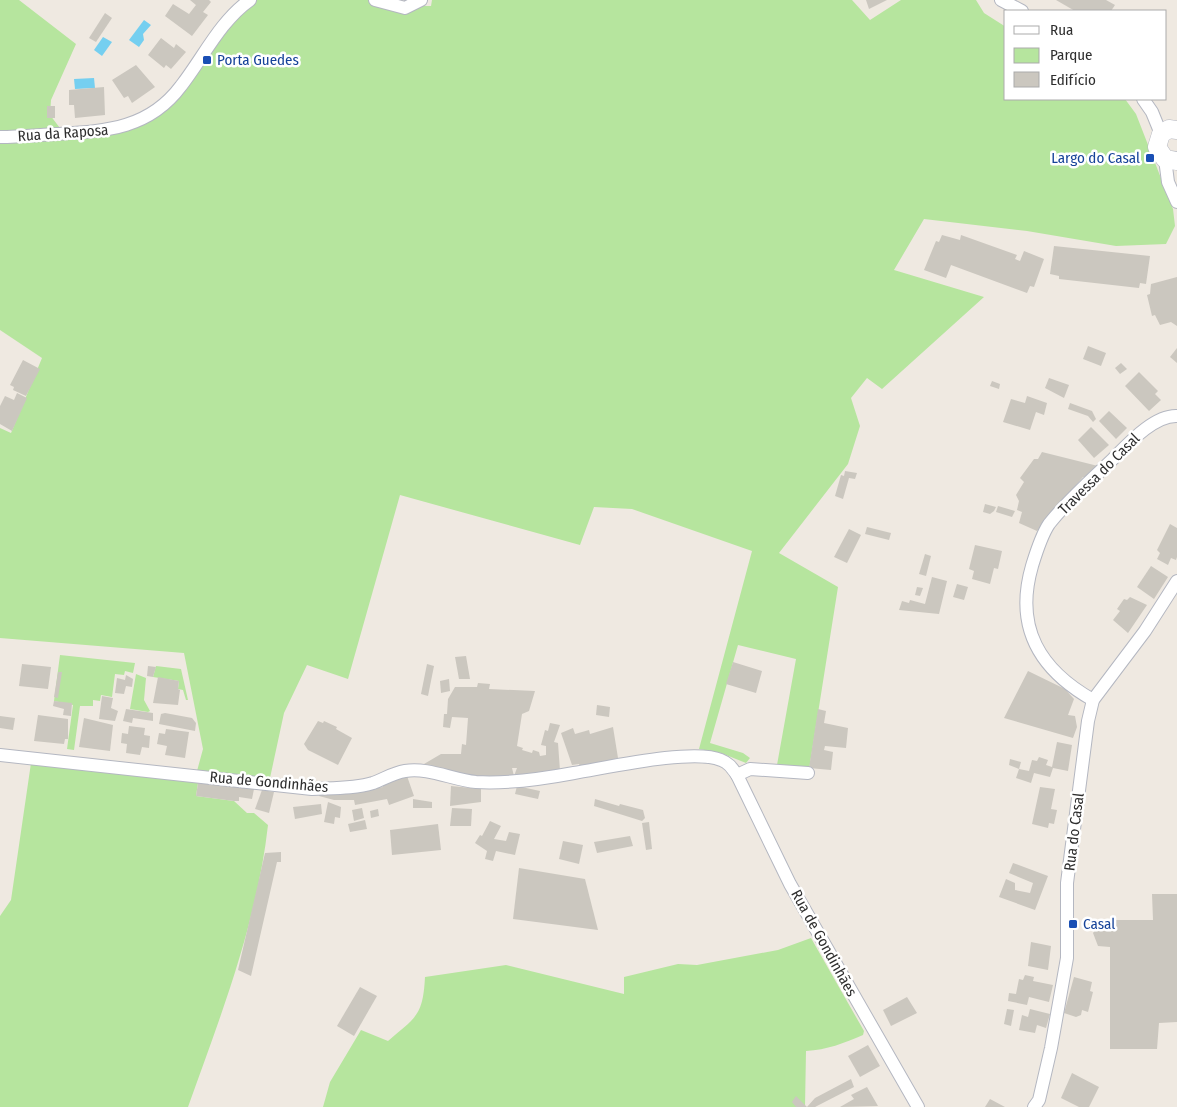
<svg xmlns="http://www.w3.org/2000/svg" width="1177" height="1107" font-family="'Fira Sans Condensed',sans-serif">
  <rect width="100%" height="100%" fill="#efe9e1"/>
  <g fill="#b6e59e">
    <polygon points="0,0 19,0 76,44 51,100 50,115 63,132 152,117 244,0 372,0 387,6 431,6 432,0 852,0 870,20 901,0 976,0 984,13 1006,27 1006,99 1125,99 1136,114 1173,209 1175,226 1166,244 1116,246 1027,231 924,219 894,270 984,297 882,389 867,378 851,398 860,426 848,464 779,553 838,587 809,770 777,765 796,659 738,645 710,743 743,753 750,758 746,763 721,753 699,749 752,551 632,509 594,507 580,545 400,495 348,679 307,665 284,713 270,778 197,771 203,749 184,653 0,638 0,428 11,433 42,358 0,330"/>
    <polygon points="60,655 135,663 133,673 125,671 124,675 115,674 112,697 101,695 100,701 93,700 93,706 80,706 74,750 67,749 73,705 54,701"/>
    <polygon points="156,666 181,669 188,700 186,700 183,690 178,689 179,681 153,677"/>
    <polygon points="136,674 146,678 144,700 150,711 148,712 130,709"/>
    <path d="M31,763L198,783L196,796L234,801L247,813H254L268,825C257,923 221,1015 188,1107H0V916L11,900Z"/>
    <path d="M811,938L864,1031L863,1035C844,1043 827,1050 806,1051L805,1107H323L330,1082L361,1030L388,1041C416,1017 423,1016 425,977L506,965L624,994V977L678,964L697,965L778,950Z"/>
  </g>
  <g fill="#75cff0">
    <polygon points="144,20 151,25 143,34 144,40 139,47 129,40"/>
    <polygon points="103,37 112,42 102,56 94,50"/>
    <polygon points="94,78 95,88 75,89 74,79"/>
  </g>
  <g fill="#cbc7bf">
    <polygon points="190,0 209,0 211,2 203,12 208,15 192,36 165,16 173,4 189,14 196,5"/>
    <polygon points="866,0 887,0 869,9"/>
    <polygon points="1056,0 1106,0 1115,5 1111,11 1075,11"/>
    <polygon points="105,13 112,18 96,42 89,38"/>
    <polygon points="161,38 174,48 176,44 186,52 171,69 166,65 164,68 148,55"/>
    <polygon points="136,65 155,87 132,103 128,96 124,98 112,80"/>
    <polygon points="104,87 105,115 75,118 74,105 69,105 69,90"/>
    <rect x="47" y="106" width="8" height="12"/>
    <polygon points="942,235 960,240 961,235 1017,255 1015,259 1020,261 1024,251 1044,259 1034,287 1030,286 1027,293 951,265 946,278 924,270 936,241 939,242"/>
    <polygon points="1054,246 1150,256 1146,284 1140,283 1139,288 1059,279 1059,276 1050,274"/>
    <polygon points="1177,277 1177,326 1171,322 1160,325 1155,315 1152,316 1147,295 1150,294 1151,284"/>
    <polygon points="1088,346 1106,353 1101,366 1083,359"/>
    <polygon points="1177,348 1177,363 1170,357"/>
    <polygon points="23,360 40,369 26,396 13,390 14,387 10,385"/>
    <polygon points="1121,363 1127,369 1120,374 1115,368"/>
    <polygon points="1139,372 1158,391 1155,394 1161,400 1149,411 1125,386"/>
    <polygon points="1049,378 1069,385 1064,398 1045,388"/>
    <polygon points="992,381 1000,384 999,389 990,386"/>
    <polygon points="17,393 27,398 12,431 0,424 0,406 5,396 14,400"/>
    <polygon points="1027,396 1047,403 1044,415 1036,412 1030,430 1003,422 1011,399 1025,403"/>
    <polygon points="1070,403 1092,411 1096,419 1093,422 1088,416 1068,409"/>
    <polygon points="1109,411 1127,428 1116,439 1099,421"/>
    <polygon points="1091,427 1109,445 1094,458 1078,440"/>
    <polygon points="1042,452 1098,466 1086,477 1083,477 1037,531 1019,523 1022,512 1017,510 1019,501 1016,495 1024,482 1020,478 1034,459 1038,459"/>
    <polygon points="845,471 857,473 855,479 849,478 843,499 835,496 841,475 844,476"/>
    <polygon points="985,504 996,507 994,511 990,514 983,512"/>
    <polygon points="998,506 1015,511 1012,517 996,512"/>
    <polygon points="1170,524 1177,528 1177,557 1176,560 1171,558 1168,565 1157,559 1160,553 1157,550"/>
    <polygon points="867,527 891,533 889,540 865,534"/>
    <polygon points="849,529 861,535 847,563 834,557"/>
    <polygon points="975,545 1002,551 998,569 994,568 990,584 972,579 974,571 969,569"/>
    <polygon points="925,554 931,556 926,576 919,574"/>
    <polygon points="1151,566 1168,577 1154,599 1137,587"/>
    <polygon points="932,577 947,581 939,614 899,610 902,601 909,603 910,600 925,604"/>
    <polygon points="957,584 968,587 964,600 953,597"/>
    <polygon points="917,587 923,588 920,596 915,595"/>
    <polygon points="1130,597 1147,605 1128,633 1113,620 1120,611 1117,609 1124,599 1127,600"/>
    <polygon points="466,656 470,679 459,679 455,657"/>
    <polygon points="733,662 762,671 756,693 726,684"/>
    <polygon points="22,664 51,667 48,689 19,686"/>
    <polygon points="427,664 434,666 428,696 421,694"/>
    <polygon points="148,666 156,667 153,677 147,676"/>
    <polygon points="1028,671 1065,689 1074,699 1068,715 1075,716 1077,727 1073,738 1004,718"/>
    <polygon points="58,672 62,672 58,698 54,697"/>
    <polygon points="126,675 133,679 132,687 126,686 124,694 115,693 117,678 125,680"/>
    <polygon points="158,677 179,681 178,689 180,690 178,705 153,703"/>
    <polygon points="449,679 450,691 441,693 440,681"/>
    <polygon points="478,683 490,684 489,689 535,691 529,711 522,714 517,746 523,748 522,750 532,753 533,750 539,752 540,756 546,755 546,746 541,745 545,730 548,731 550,723 560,725 554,742 558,743 560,771 514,776 517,768 512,768 514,776 485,778 427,767 424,764 441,754 461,754 462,744 466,745 468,718 452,717 450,728 443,727 444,714 447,714 448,699 455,687 477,687"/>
    <polygon points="102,696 113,698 111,708 118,711 115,721 99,719"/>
    <polygon points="54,701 72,703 71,716 63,715 64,709 53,706"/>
    <polygon points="597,705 610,707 609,717 596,715"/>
    <polygon points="126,709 153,713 153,721 133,718 132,723 123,721"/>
    <polygon points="818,709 826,711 824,723 848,728 846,748 825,746 824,750 833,752 831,770 809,768"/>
    <polygon points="165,713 192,718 196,723 195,731 159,724 161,714"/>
    <polygon points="38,715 68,719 68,739 65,739 64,744 34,741"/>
    <polygon points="0,716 15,718 13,730 0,728"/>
    <polygon points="84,718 113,725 110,751 79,747"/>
    <polygon points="318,721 323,723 324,721 337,727 336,729 352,738 338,765 308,750 304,744"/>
    <polygon points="129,726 145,728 144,735 150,736 149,748 142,747 140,755 126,753 127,744 121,743 122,733 128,734"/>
    <polygon points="613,727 618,758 581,769 579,764 572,765 561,733 573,728 575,734 589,730 590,734"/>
    <polygon points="166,729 189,732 185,758 165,755 167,746 157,744 159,733 165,734"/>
    <polygon points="1057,742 1072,745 1068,771 1053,768 1050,777 1034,773 1031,783 1016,778 1019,769 1029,771 1032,760 1037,761 1039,757 1048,760 1046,765 1052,767"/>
    <polygon points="1010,759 1021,762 1019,769 1009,765"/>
    <polygon points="407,776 414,796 389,805 387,799 355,805 354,800 334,800 319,796 320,792 352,793 383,787 383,785"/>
    <polygon points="198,783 254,789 252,799 239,797 239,801 234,801 196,796"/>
    <polygon points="451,786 481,789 481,802 450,806"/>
    <polygon points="517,786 540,791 538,799 515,794"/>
    <polygon points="1040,787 1055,789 1051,809 1057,810 1054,824 1049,823 1048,828 1032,824"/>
    <polygon points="262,790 274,792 269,813 255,809"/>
    <polygon points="413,799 432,802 432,808 413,808"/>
    <polygon points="595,799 619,806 620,804 643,810 645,818 642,821 594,806"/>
    <polygon points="328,802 341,807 340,818 335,817 334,824 324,822"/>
    <polygon points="321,804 322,814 295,819 293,807"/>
    <polygon points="362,808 364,818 354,821 352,810"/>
    <polygon points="452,808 472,809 471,826 450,826"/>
    <polygon points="378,809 379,816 371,818 370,811"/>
    <polygon points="365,820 367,829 350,832 348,824"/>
    <polygon points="490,821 501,826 494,839 506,841 509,832 520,834 515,855 496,851 493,861 485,859 487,851 475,843 480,835 482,836"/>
    <polygon points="649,822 652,849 646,850 642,823"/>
    <polygon points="438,824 441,850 392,855 390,830"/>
    <polygon points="630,836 633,846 597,853 594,842"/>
    <polygon points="563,841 583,845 579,864 559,859"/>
    <polygon points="281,852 281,862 277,862 251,976 238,970 265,853"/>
    <polygon points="1013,863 1048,876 1035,910 999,897 1006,879 1015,883 1015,890 1030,893 1033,883 1009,873"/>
    <polygon points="519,868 585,879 598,930 513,919"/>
    <polygon points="1152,894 1177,894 1177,1022 1159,1023 1157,1049 1110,1049 1110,947 1098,946 1093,933 1102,920 1153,920"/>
    <polygon points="1031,942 1051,946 1048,970 1028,966"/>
    <polygon points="1025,975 1034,977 1033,981 1053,985 1049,1002 1029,997 1027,1005 1008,1001 1009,993 1016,994 1019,979 1023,980"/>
    <polygon points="1074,977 1092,982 1090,991 1093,992 1088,1012 1082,1010 1081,1015 1076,1017 1064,1013"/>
    <polygon points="360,987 377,996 354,1036 337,1026"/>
    <polygon points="907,997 917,1013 891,1026 883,1010"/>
    <polygon points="1007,1009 1014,1010 1011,1026 1004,1024"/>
    <polygon points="1030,1009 1050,1014 1046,1028 1037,1025 1035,1033 1019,1030 1022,1015 1028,1017"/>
    <polygon points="868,1045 880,1066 860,1077 848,1056"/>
    <polygon points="1072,1073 1099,1087 1089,1107 1079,1107 1061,1098"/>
    <polygon points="851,1079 854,1087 815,1107 796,1107 792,1102 796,1096 807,1107 815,1098"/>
    <polygon points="867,1087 878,1106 840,1107 854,1099 851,1095"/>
    <polygon points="990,1099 1005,1107 985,1107"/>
  </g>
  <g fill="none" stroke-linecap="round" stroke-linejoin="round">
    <g stroke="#b4b7c1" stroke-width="14">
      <g id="street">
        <polyline points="375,0 405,8 421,0"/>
        <polyline points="1001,0 1022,11"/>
        <polyline points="1143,99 1152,112 1161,134"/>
        <path d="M0,137C19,137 38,135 57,134C106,131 149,129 181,86C203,58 220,21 250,0"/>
        <polyline points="1165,159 1168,182 1177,202"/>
        <path d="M1093,700C1040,670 1014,628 1032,566C1036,553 1041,536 1049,524C1068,500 1091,480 1113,459C1128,444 1154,415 1177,416"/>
        <path d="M0,755L312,789C332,788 354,789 373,783C384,779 393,773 405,771C428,767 453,780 476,782C508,784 542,779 574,773C606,768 693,748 721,760C729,763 732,768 737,775L790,884L918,1107"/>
        <polyline points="737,775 750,769 808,773"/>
        <polyline points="1034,1107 1039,1100 1051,1048 1067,958 1067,883 1088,721 1093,700 1145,631 1177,581"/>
      </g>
    </g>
    <g stroke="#b4b7c1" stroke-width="19">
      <polyline id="secondary" points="1177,130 1169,129 1161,134 1157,147 1165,159 1177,161"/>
    </g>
    <use href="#street" stroke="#fff" stroke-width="12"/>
    <use href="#secondary" stroke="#fff" stroke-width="18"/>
  </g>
  <g fill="#1a4fb4" stroke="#fff" stroke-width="2">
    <rect x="202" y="55" width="10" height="10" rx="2.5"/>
    <rect x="1145" y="153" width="10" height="10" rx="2.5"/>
    <rect x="1068" y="919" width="10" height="10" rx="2.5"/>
  </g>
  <g text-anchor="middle" stroke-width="5" stroke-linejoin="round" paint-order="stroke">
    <g font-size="15" fill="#164399" stroke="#fff" text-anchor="start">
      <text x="217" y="65">Porta Guedes</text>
      <text x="1140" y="163" text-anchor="end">Largo do Casal</text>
      <text x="1083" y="929">Casal</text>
    </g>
    <g font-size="15" fill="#2e2e2e" stroke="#fff">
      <text transform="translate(63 133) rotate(-4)" y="5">Rua da Raposa</text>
      <text transform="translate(1099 474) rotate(-45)" y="5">Travessa do Casal</text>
      <text transform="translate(269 782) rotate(5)" y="5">Rua de Gondinhães</text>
      <text transform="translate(1074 832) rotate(-83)" y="5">Rua do Casal</text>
      <text transform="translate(824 943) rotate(61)" y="5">Rua de Gondinhães</text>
    </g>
  </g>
  <rect x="1004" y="10" width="162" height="90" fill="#ffffff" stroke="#ababab"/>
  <rect x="1014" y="26" width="25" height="8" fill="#ffffff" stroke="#ababab"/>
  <text x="1050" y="35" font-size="15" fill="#2e2e2e">Rua</text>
  <rect x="1014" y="48" width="25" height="15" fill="#b6e59e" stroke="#ababab"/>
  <text x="1050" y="60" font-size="15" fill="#2e2e2e">Parque</text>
  <rect x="1014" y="72" width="25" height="15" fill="#cbc7bf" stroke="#ababab"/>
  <text x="1050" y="85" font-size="15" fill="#2e2e2e">Edifício</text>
</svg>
